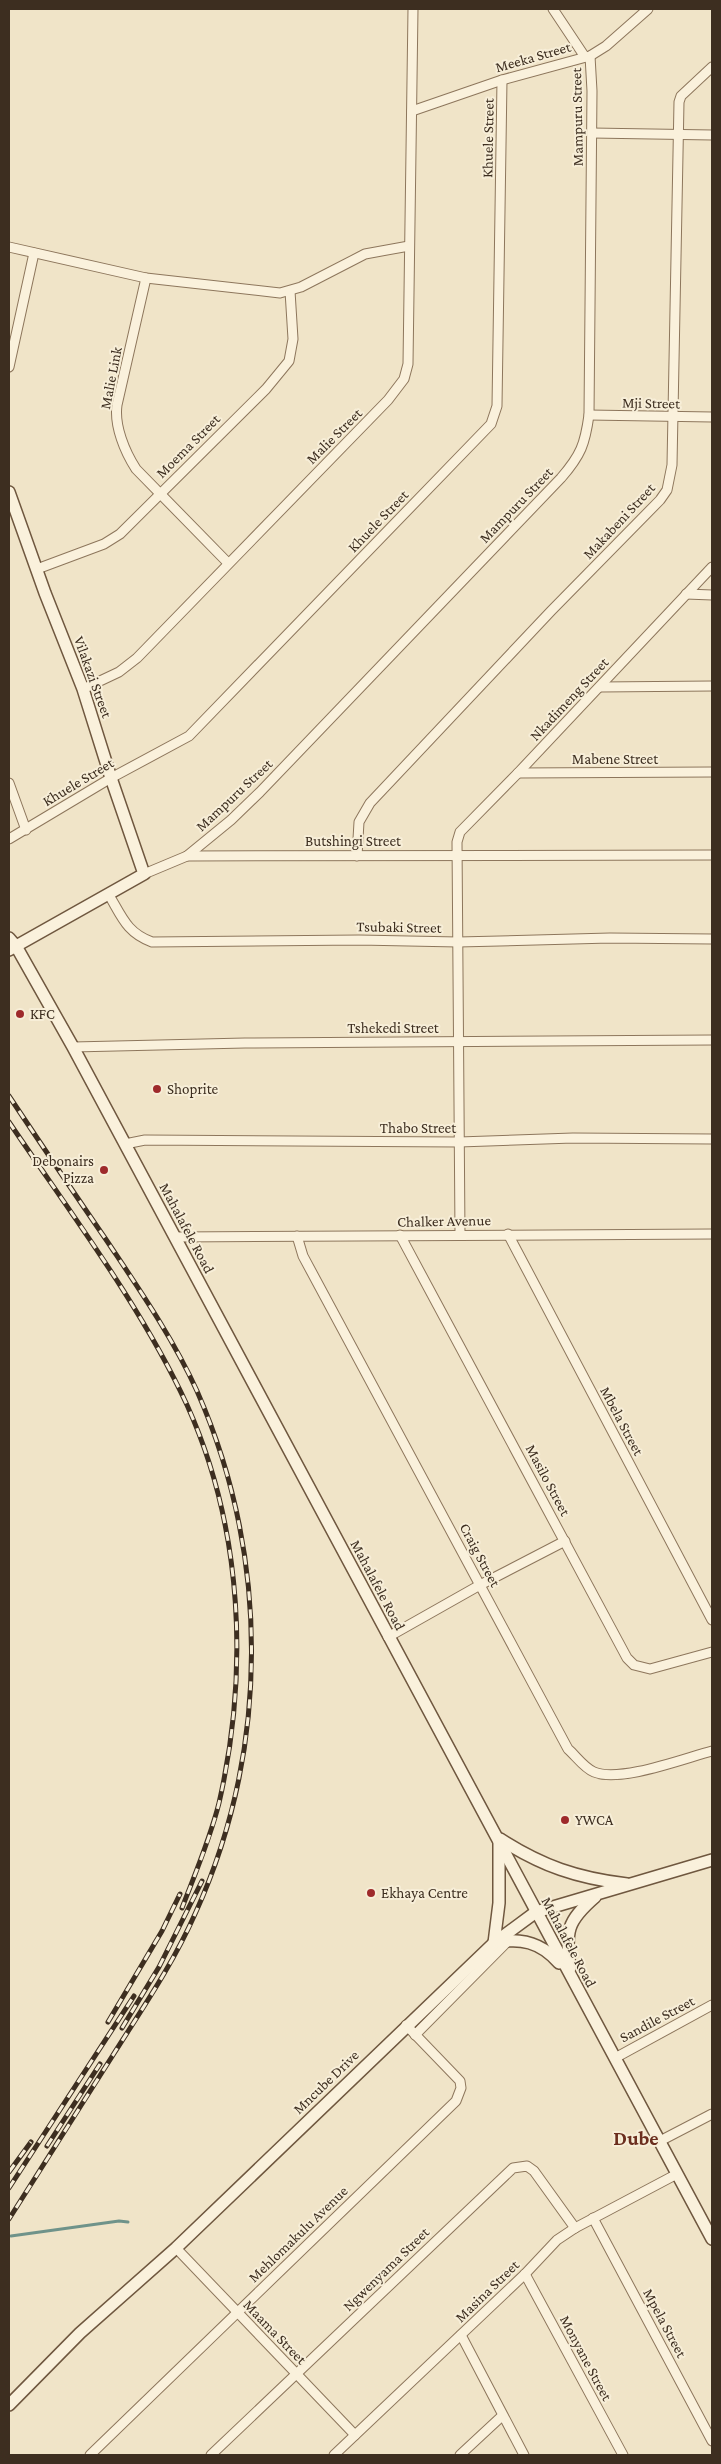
<svg xmlns="http://www.w3.org/2000/svg" width="721" height="2464" font-family="'Crimson Pro',serif">
  <rect width="100%" height="100%" fill="#f0e4c8"/>
  <g fill="none" stroke-linecap="round" stroke-linejoin="round">
    <polyline stroke="#6f938a" stroke-width="3" points="11,2236 119,2221 128,2222"/>
    <g stroke="#8d765c" stroke-width="11">
      <g id="street">
        <polyline points="553,9 585,57"/>
        <polyline points="412,111 502,80 590,56 606,46 648,9"/>
        <polyline points="592,133 712,135"/>
        <polyline points="9,247 146,278 280,293 301,287 365,254 409,246"/>
        <path d="M146,278L117,405C114,426 125,452 136,469L228,563"/>
        <polyline points="9,367 34,253"/>
        <polyline points="589,415 712,417"/>
        <polyline points="37,569 104,544 120,534 266,389 289,361 293,339 290,291"/>
        <polyline points="686,594 712,595"/>
        <polyline points="600,687 712,686"/>
        <polyline points="83,689 119,672 137,658 388,400 404,379 408,364 413,9"/>
        <polyline points="518,773 712,772"/>
        <polyline points="9,783 26,830"/>
        <polyline points="9,839 111,778 189,736 491,424 497,406 502,80"/>
        <path d="M187,856L231,820L260,792L561,478C581,455 585,444 589,415L592,91L590,56"/>
        <polyline points="357,856 359,822 370,803 551,611 660,500 667,490 672,465 679,102 681,96 712,67"/>
        <polyline points="144,874 187,856 712,855"/>
        <path d="M109,895C122,917 127,933 152,942L359,940L458,942L610,938L712,939"/>
        <polyline points="73,1047 245,1043 712,1040"/>
        <polyline points="125,1144 145,1140 459,1142 573,1138 712,1139"/>
        <polyline points="460,1234 457,842 460,832 518,773 712,567"/>
        <polyline points="508,1234 712,1620"/>
        <polyline points="400,1235 627,1658 634,1665 650,1669 712,1652"/>
        <path d="M297,1236L303,1256L568,1749C576,1756 584,1768 594,1772C620,1783 685,1758 712,1751"/>
        <polyline points="176,1237 712,1234"/>
        <polyline points="388,1637 480,1585 565,1541"/>
        <polyline points="415,2035 509,1940"/>
        <polyline points="615,2058 712,2005"/>
        <polyline points="660,2141 712,2114"/>
        <polyline points="593,2218 712,2441"/>
        <polyline points="176,2248 355,2435"/>
        <polyline points="525,2274 623,2455"/>
        <polyline points="461,2335 524,2455"/>
        <polyline points="90,2455 456,2101 461,2088 460,2081 406,2025"/>
        <polyline points="211,2455 513,2168 527,2166 534,2171 575,2228"/>
        <polyline points="334,2455 525,2274 557,2240 575,2228 677,2174"/>
        <polyline points="460,2455 502,2416"/>
      </g>
    </g>
    <g stroke="#6f573f" stroke-width="14">
      <g id="secondary">
        <polyline points="9,492 45,593 83,689 111,778 144,874 9,950"/>
        <polyline points="9,938 16,946 73,1047 712,2239"/>
        <path d="M500,1839C542,1866 577,1878 627,1884"/>
        <path d="M499,1844V1903L494,1943C520,1937 541,1942 559,1963"/>
        <path d="M570,1968C566,1931 566,1922 595,1897"/>
        <polyline points="9,2405 80,2333 176,2248 494,1943 536,1912 712,1860"/>
      </g>
    </g>
    <use href="#street" stroke="#faf1dc" stroke-width="9"/>
    <use href="#secondary" stroke="#faf1dc" stroke-width="11"/>
    <g stroke="#3d2e20" stroke-width="5">
      <g id="rail">
        <path d="M9,1096C41,1144 74,1193 107,1241C139,1289 173,1338 197,1391C270,1557 270,1749 195,1914C173,1964 142,2009 113,2055C79,2109 44,2164 9,2219"/>
        <path d="M9,1122C69,1211 142,1307 187,1405C243,1529 249,1672 219,1803C210,1839 195,1874 182,1908"/>
        <polyline points="108,2022 162,1931 180,1894"/>
        <polyline points="122,2028 159,1967 202,1881"/>
        <polyline points="47,2146 100,2064"/>
        <polyline points="9,2172 31,2142"/>
        <polyline points="9,2188 134,1996"/>
      </g>
    </g>
    <use href="#rail" stroke="#f7eed8" stroke-width="3" stroke-dasharray="9" stroke-linecap="butt"/>
  </g>
  <g fill="#9e2a2b" stroke="#f7eed8" stroke-width="2">
    <circle cx="20" cy="1014" r="5"/>
    <circle cx="157" cy="1089" r="5"/>
    <circle cx="104" cy="1170" r="5"/>
    <circle cx="565" cy="1820" r="5"/>
    <circle cx="371" cy="1893" r="5"/>
  </g>
  <g text-anchor="middle" stroke-width="4" stroke-linejoin="round" paint-order="stroke">
    <g font-size="15" fill="#3d2e20" stroke="#f7eed8">
      <text transform="translate(533 57) rotate(-16)" y="5">Meeka Street</text>
      <text transform="translate(577 117) rotate(-91)" y="5">Mampuru Street</text>
      <text transform="translate(488 138) rotate(-89)" y="5">Khuele Street</text>
      <text transform="translate(111 378) rotate(-79)" y="5">Malie Link</text>
      <text transform="translate(651 403) rotate(1)" y="5">Mji Street</text>
      <text transform="translate(334 436) rotate(-45)" y="5">Malie Street</text>
      <text transform="translate(188 446) rotate(-45)" y="5">Moema Street</text>
      <text transform="translate(516 505) rotate(-46)" y="5">Mampuru Street</text>
      <text transform="translate(378 521) rotate(-46)" y="5">Khuele Street</text>
      <text transform="translate(619 521) rotate(-47)" y="5">Makabeni Street</text>
      <text transform="translate(93 677) rotate(70)" y="5">Vilakazi Street</text>
      <text transform="translate(569 699) rotate(-47)" y="5">Nkadimeng Street</text>
      <text x="615" y="764">Mabene Street</text>
      <text transform="translate(78 782) rotate(-31)" y="5">Khuele Street</text>
      <text transform="translate(234 795) rotate(-43)" y="5">Mampuru Street</text>
      <text x="353" y="846">Butshingi Street</text>
      <text transform="translate(399 927) rotate(1)" y="5">Tsubaki Street</text>
      <text x="393" y="1033">Tshekedi Street</text>
      <text x="418" y="1133">Thabo Street</text>
      <text transform="translate(444 1221) rotate(-1)" y="5">Chalker Avenue</text>
      <text transform="translate(187 1228) rotate(62)" y="5">Mahalafele Road</text>
      <text transform="translate(622 1421) rotate(62)" y="5">Mbela Street</text>
      <text transform="translate(548 1480) rotate(62)" y="5">Masilo Street</text>
      <text transform="translate(480 1555) rotate(62)" y="5">Craig Street</text>
      <text transform="translate(378 1585) rotate(62)" y="5">Mahalafele Road</text>
      <text transform="translate(569 1942) rotate(62)" y="5">Mahalafele Road</text>
      <text transform="translate(657 2019) rotate(-28)" y="5">Sandile Street</text>
      <text transform="translate(326 2082) rotate(-44)" y="5">Mncube Drive</text>
      <text transform="translate(298 2234) rotate(-44)" y="5">Mehlomakulu Avenue</text>
      <text transform="translate(386 2269) rotate(-44)" y="5">Ngwenyama Street</text>
      <text transform="translate(487 2291) rotate(-44)" y="5">Masina Street</text>
      <text transform="translate(665 2323) rotate(62)" y="5">Mpela Street</text>
      <text transform="translate(275 2332) rotate(46)" y="5">Maama Street</text>
      <text transform="translate(586 2358) rotate(62)" y="5">Monyane Street</text>
    </g>
    <g font-size="15" fill="#3d2e20" stroke="#f7eed8" text-anchor="start">
      <text x="30" y="1019">KFC</text>
      <text x="167" y="1094">Shoprite</text>
      <text x="94" y="1166" text-anchor="end">Debonairs<tspan x="94" dy="17">Pizza</tspan></text>
      <text x="575" y="1825">YWCA</text>
      <text x="381" y="1898">Ekhaya Centre</text>
    </g>
    <g font-size="20" font-weight="bold" fill="#6b2e1e" stroke="#f7eed8">
      <text x="636" y="2145">Dube</text>
    </g>
  </g>
  <rect width="721" height="2464" fill="none" stroke="#3d2e20" stroke-width="20"/>
</svg>
